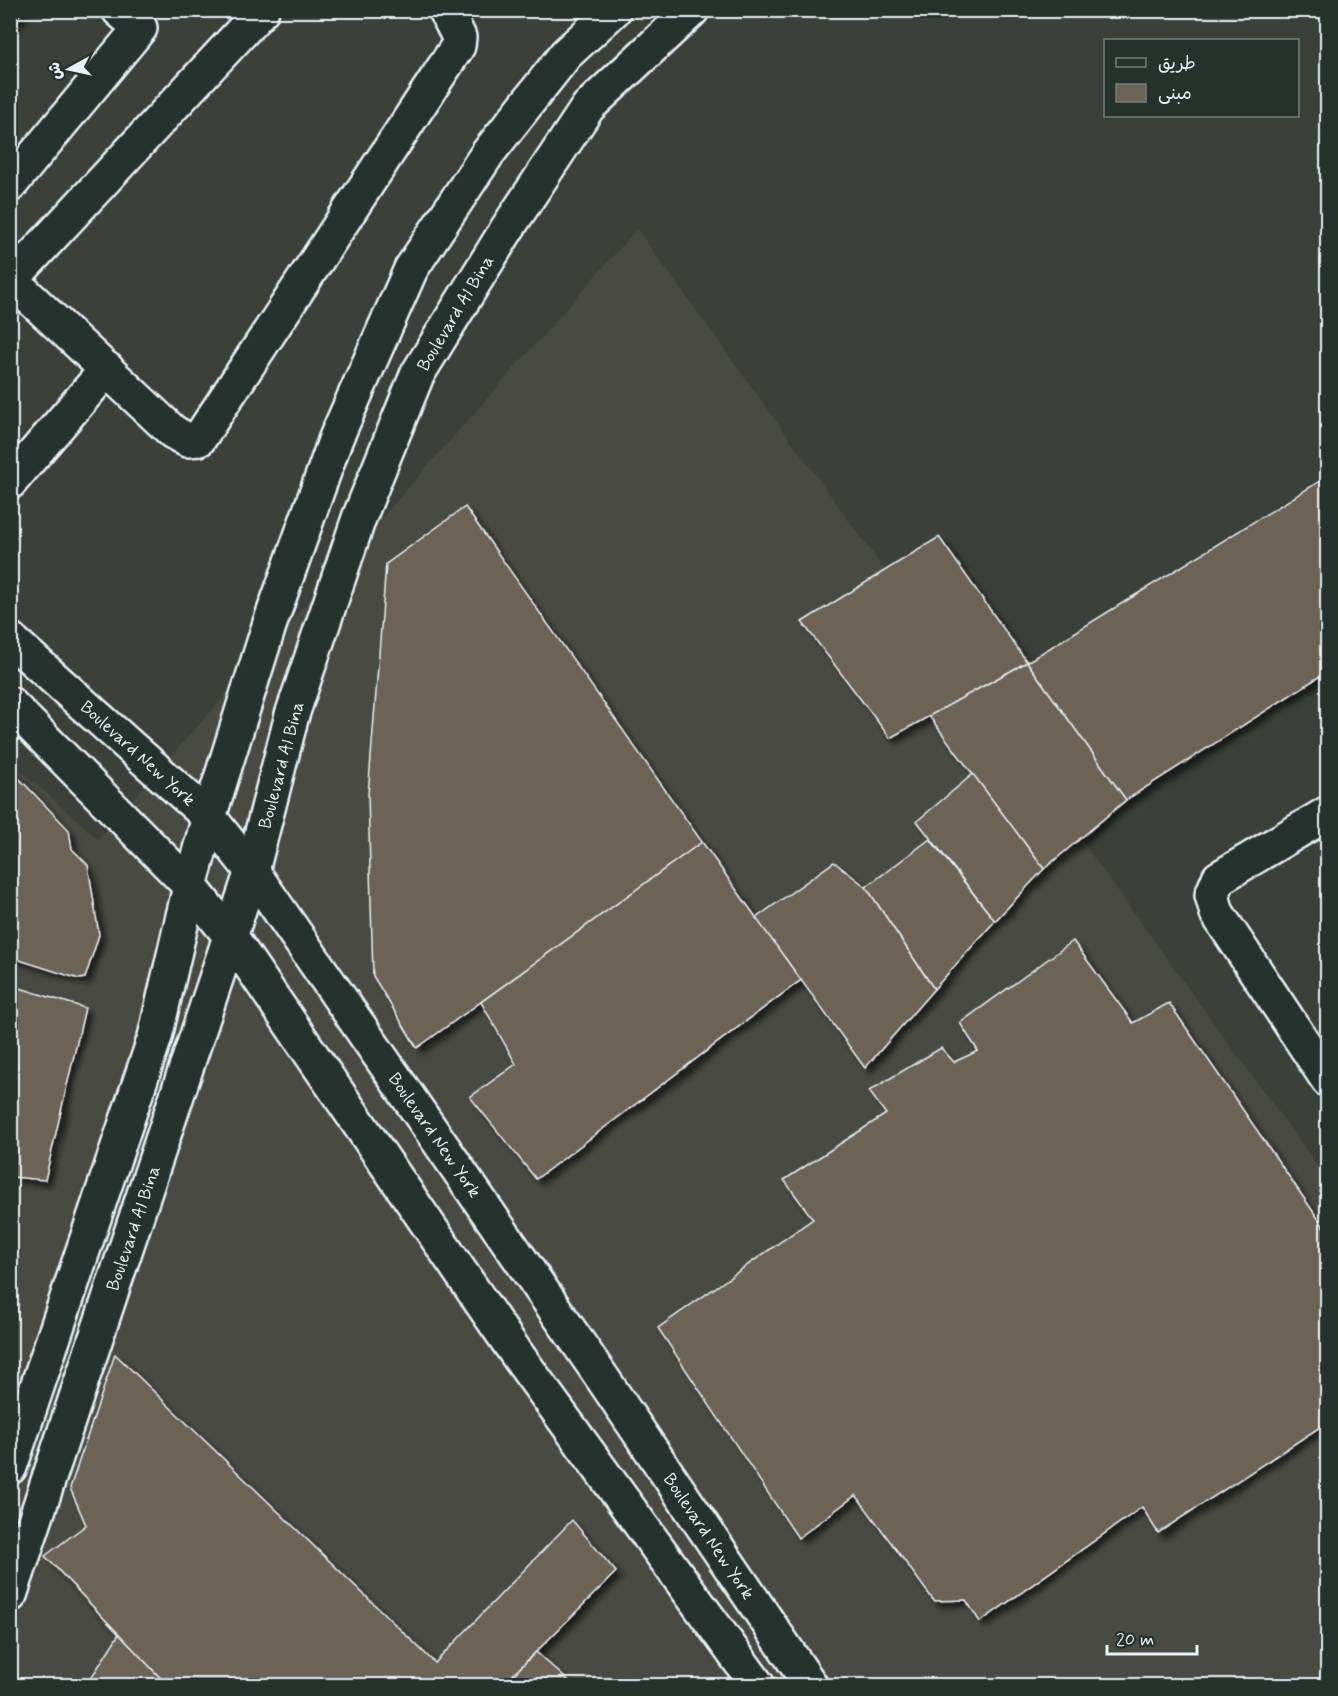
<svg xmlns="http://www.w3.org/2000/svg" width="1338" height="1696" font-family="Mynerve,'Playpen Sans Arabic',sans-serif">
  <defs>
    <filter id="shadow"><feDropShadow dx="5.5" dy="5.5" stdDeviation="3" flood-color="#0009"/></filter>
  </defs>
  <rect width="100%" height="100%" fill="#3b4139"/>
  <filter id="ink" filterUnits="userSpaceOnUse"><feTurbulence type="fractalNoise" baseFrequency=".0167" numOctaves="2"/><feDisplacementMap in="SourceGraphic" scale="12" xChannelSelector="R" yChannelSelector="G"/><feConvolveMatrix kernelMatrix="1 2 1 2 8 2 1 2 1" color-interpolation-filters="sRGB"/></filter>
  <g filter="url(#ink)">
    <polygon fill="#4a4b42" points="637,229 1327,1179 1327,1685 11,1685 10,761 98,839"/>
    <g fill="#6c6256" stroke="#e8f1f8" stroke-width="1.5" filter="url(#shadow)">
      <polygon points="10,10 24,10 10,26"/>
      <polygon points="1328,476 1328,671 1126,800 1027,662"/>
      <polygon points="465,507 702,842 417,1048 373,976 368,795 386,564"/>
      <polygon points="939,537 1027,662 890,738 802,622"/>
      <polygon points="1027,662 1126,800 1044,869 929,716"/>
      <polygon points="10,769 69,830 72,849 88,865 99,935 85,978 79,979 10,957"/>
      <polygon points="973,774 1044,869 995,921 917,821"/>
      <polygon points="930,839 995,921 934,989 866,887"/>
      <polygon points="702,842 801,980 536,1179 470,1097 516,1064 481,1002"/>
      <polygon points="834,862 866,887 934,989 865,1068 756,918"/>
      <polygon points="1073,941 1133,1023 1169,1003 1328,1233 1328,1433 1323,1425 1158,1533 1142,1507 980,1622 966,1600 934,1601 856,1495 798,1538 658,1328 813,1219 784,1180 886,1114 869,1091 941,1048 954,1062 978,1051 960,1023"/>
      <polygon points="10,985 85,1008 45,1180 12,1177 10,1181"/>
      <polygon points="115,1354 435,1663 572,1520 616,1572 502,1686 168,1686 45,1556 86,1525 70,1488"/>
      <polygon points="119,1634 168,1686 86,1686"/>
      <polygon points="536,1652 574,1686 502,1686"/>
    </g>
    <g fill="none" stroke-linecap="round" stroke-linejoin="round">
      <g stroke="#e8f1f8" stroke-width="38">
        <g id="minor">
          <polyline points="10,185 140,28 119,10"/>
          <polyline points="11,280 173,432 187,440 199,439 458,46 459,37 445,10"/>
          <polyline points="10,281 262,10"/>
          <polyline points="10,482 107,369"/>
          <polyline points="10,639 209,817 252,871 601,1376 811,1686"/>
          <polyline points="10,704 190,886 231,937 518,1356 758,1686"/>
          <polyline points="1328,813 1219,878 1212,895 1217,913 1328,1080"/>
        </g>
      </g>
      <g stroke="#e8f1f8" stroke-width="38">
        <g id="major">
          <polyline points="10,1467 155,1037 190,886 209,817 269,626 336,438 411,269 488,153 566,54 614,10"/>
          <polyline points="10,1595 252,871 292,715 359,518 417,375 507,229 588,107 692,10"/>
        </g>
      </g>
      <use href="#minor" stroke="#26332d" stroke-width="33"/>
      <use href="#major" stroke="#26332d" stroke-width="33"/>
    </g>
  </g>
  <g text-anchor="middle" stroke-width="4.5" stroke-linejoin="round" paint-order="stroke">
    <g font-size="18" fill="#e8f1f8" stroke="#26332d">
      <text transform="translate(455 313) rotate(-59)" y="6">Boulevard Al Bina</text>
      <text transform="translate(138 753) rotate(42)" y="6">Boulevard New York</text>
      <text transform="translate(281 765) rotate(-75)" y="6">Boulevard Al Bina</text>
      <text transform="translate(435 1135) rotate(55)" y="6">Boulevard New York</text>
      <text transform="translate(133 1228) rotate(-71)" y="6">Boulevard Al Bina</text>
      <text transform="translate(709 1536) rotate(56)" y="6">Boulevard New York</text>
    </g>
  </g>
  <rect width="1338" height="1696" fill="none" stroke="#26332d" stroke-width="36"/>
  <rect x="18" y="18" width="1302" height="1660" fill="none" stroke="#e8f1f8" stroke-width="2" filter="url(#ink)"/>
  <rect x="1104" y="39" width="195" height="78" fill="#26332d" stroke="#747f7e" stroke-width="1.5"/>
  <rect x="1116" y="58" width="30" height="9" fill="#26332d" stroke="#747f7e" stroke-width="1.5"/>
  <text x="1158" y="69" font-size="18" fill="#e8f1f8">طريق</text>
  <rect x="1116" y="84" width="30" height="18" fill="#6c6256" stroke="#747f7e" stroke-width="1.5"/>
  <text x="1158" y="99" font-size="18" fill="#e8f1f8">مبنى</text>
  <g transform="translate(69 69) rotate(262)" stroke="#26332d" stroke-width="4.5" paint-order="stroke">
  <path d="M0-4.5L10 22L0 15L-10 22Z" fill="#e8f1f8"/>
  <text y="-9" font-size="16" font-weight="bold" text-anchor="middle" fill="#e8f1f8">ش</text>
  </g>
  <path d="M1107 1645v9h90v-9" fill="none" stroke="#e8f1f8" stroke-width="3"/>
  <text x="1116" y="1645" font-size="18" fill="#e8f1f8" stroke="#26332d" stroke-width="4.5" paint-order="stroke">20 m</text>
</svg>
